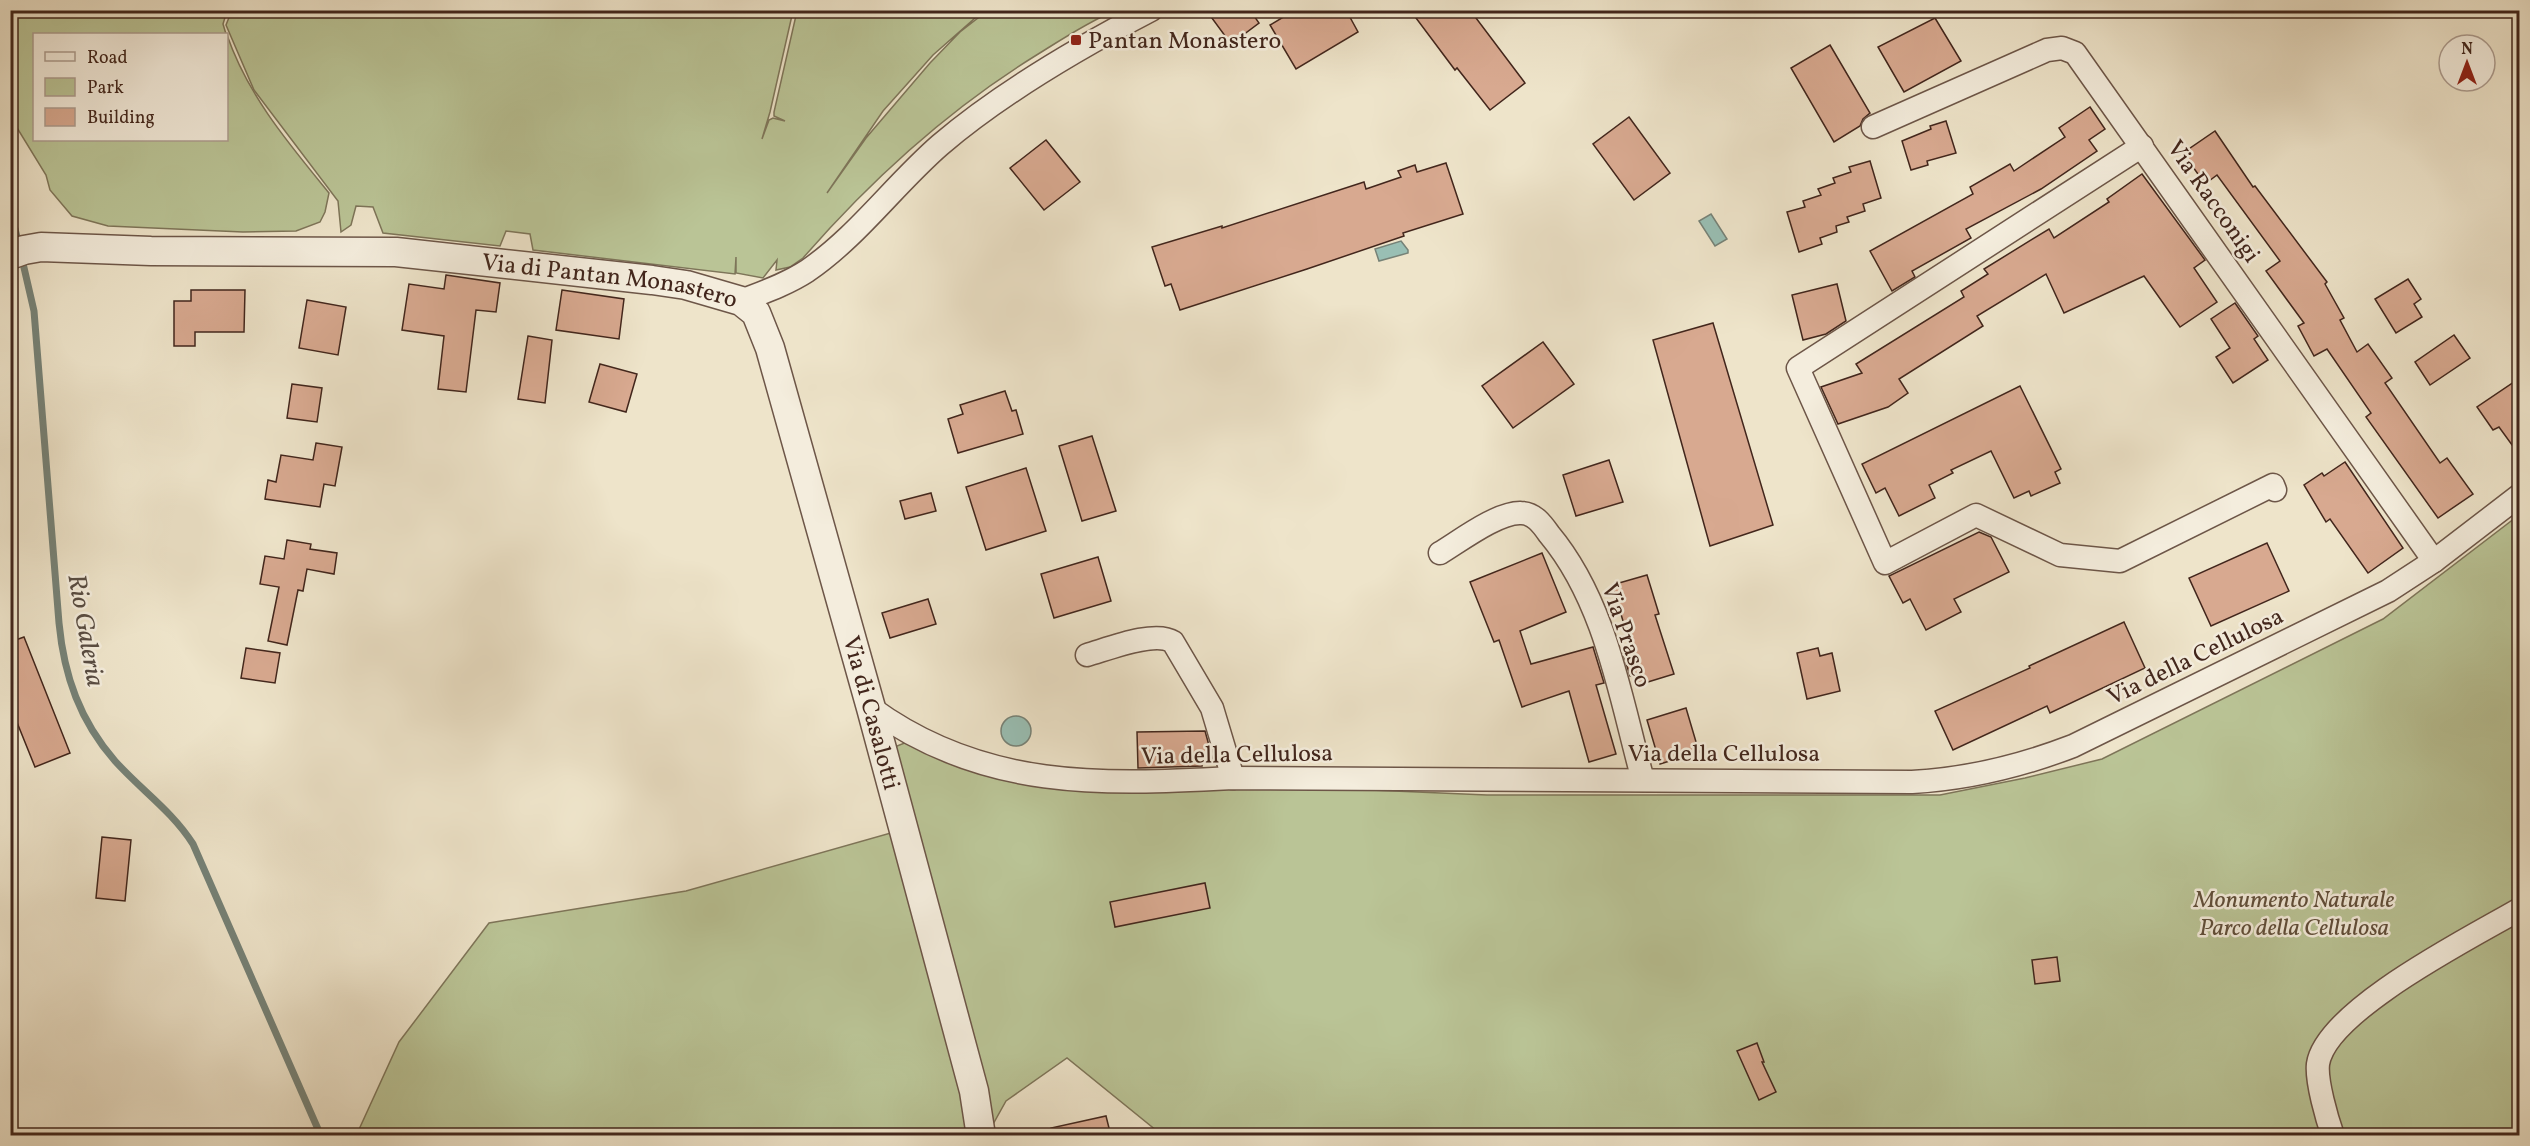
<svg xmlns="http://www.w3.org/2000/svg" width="2530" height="1146" font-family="Vollkorn,serif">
  <rect width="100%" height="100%" fill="#eee4ca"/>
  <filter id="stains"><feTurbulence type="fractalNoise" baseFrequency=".00333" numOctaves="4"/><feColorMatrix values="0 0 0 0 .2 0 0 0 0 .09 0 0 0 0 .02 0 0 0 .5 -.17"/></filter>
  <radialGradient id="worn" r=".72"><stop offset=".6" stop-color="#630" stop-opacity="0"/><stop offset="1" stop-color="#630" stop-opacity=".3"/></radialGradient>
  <g fill="#bac496" stroke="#7e7559" stroke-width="1.5">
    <path d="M11,10L227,11L223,24L226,34H34V140H226L227,35C248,96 289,144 329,193L325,212L320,222L296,231L243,232L108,226L72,216L50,190L46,175L11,118Z"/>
    <path d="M232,10L793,11L770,112L762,139L769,120L773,118L785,121L774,116V112L797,11H983L933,55L883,111L827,193L866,138L930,63L960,32L987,11H1114C1086,23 1061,40 1035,56C948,110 870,181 803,258L790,267L776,270L777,260L763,278L736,273V257L735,274L533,250L530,234L506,231L500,246L383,233L373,207L356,206L351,225L341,232L338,201L254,90L226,25Z"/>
    <polygon points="2519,515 2519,1135 1162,1135 1067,1058 1006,1101 987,1135 356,1136 399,1042 489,923 686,891 912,827 892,748 907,742 953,762 1324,788 1487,795 1940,795 2025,778 2102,759 2383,619"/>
  </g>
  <g fill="#99bfb4" stroke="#768277" stroke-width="1.5">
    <polygon points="1711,214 1727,239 1715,246 1699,221"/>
    <polygon points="1401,241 1408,250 1408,253 1379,261 1375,249"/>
    <circle cx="1016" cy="731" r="15"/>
  </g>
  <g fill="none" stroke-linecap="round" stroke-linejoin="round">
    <g stroke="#768277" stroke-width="7">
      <polyline points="10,209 19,245"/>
      <path d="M22,259L34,311L59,623C64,676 80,721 115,761C141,790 172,811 193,844L321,1136"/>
    </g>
  </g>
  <g fill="#d8a990" stroke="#42261c" stroke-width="1.5">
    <polygon points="1206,10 1250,10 1259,23 1231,44"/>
    <polygon points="1295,10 1346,10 1358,32 1296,69 1270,25"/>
    <polygon points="1410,10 1470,10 1525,83 1490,110 1457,68 1455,70"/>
    <polygon points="1935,18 1961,61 1904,92 1878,47"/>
    <polygon points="1830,45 1870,113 1863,119 1860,126 1834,142 1791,68"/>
    <polygon points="2090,107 2105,129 2089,140 2097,151 2041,189 1966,229 1971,238 1912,271 1915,277 1892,291 1870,251 1973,194 1970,187 2010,164 2014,171 2065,137 2059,128"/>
    <polygon points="1629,117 1670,173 1634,200 1593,144"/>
    <polygon points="1946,121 1956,153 1927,161 1928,165 1911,170 1902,141 1931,129 1930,126"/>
    <polygon points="2215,131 2253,187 2255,186 2327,282 2325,284 2344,318 2340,320 2357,352 2368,344 2392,378 2385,383 2440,463 2447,458 2473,494 2438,518 2366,417 2371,413 2327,349 2314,356 2298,326 2304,323 2266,271 2280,261 2217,175 2205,184 2183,153"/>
    <polygon points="1046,140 1080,182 1044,210 1010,168"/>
    <polygon points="1870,161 1881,198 1863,204 1865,211 1847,217 1849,222 1836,226 1837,232 1820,238 1822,244 1799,252 1787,212 1805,207 1803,201 1821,195 1818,189 1835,183 1833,178 1851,172 1849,167"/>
    <polygon points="1446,163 1463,214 1403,233 1404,236 1307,269 1180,310 1171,284 1165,286 1152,247 1222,226 1222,228 1364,182 1366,189 1401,177 1398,171 1415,165 1417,172"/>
    <polygon points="2142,174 2205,260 2194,268 2217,302 2180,327 2144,276 2064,313 2046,274 1977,316 1983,326 1899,379 1908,393 1888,407 1838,424 1821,387 1862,373 1856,364 1964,297 1961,291 1988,274 1984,269 2049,229 2054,238 2109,202 2107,199"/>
    <polygon points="446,275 500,283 496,312 476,310 466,392 438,389 444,336 402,330 409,284 444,289"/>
    <polygon points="2408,279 2421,299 2414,304 2422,317 2396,333 2375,299"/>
    <polygon points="1837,284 1846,321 1826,334 1803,340 1792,295"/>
    <polygon points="191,290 245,290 244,332 195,332 195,346 174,346 174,301 191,301"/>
    <polygon points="562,290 624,299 619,339 556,330"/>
    <polygon points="307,300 346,307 338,355 299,348"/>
    <polygon points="2235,303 2258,336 2254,339 2268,360 2233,383 2216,357 2230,348 2211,319"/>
    <polygon points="1713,323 1773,525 1710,546 1653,340"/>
    <polygon points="2454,335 2470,358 2430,385 2415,362"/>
    <polygon points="528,336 552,340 545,403 518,399"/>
    <polygon points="1543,342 1574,384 1513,428 1482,386"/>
    <polygon points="600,364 637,374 626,412 589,402"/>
    <polygon points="2520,378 2520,456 2499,427 2493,430 2477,407"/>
    <polygon points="292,384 322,388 317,422 287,418"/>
    <polygon points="2020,386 2061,469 2055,472 2060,483 2031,496 2029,491 2014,498 1991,451 1951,470 1953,473 1929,485 1935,498 1899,516 1885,488 1876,493 1862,464"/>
    <polygon points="1005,391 1012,411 1016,410 1023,434 958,453 948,419 963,414 960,405"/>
    <polygon points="1092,436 1116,511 1082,521 1059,446"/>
    <polygon points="316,443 342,447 335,486 324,484 320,507 265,499 268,480 276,482 281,455 313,460"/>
    <polygon points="1609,460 1623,502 1576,516 1563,475"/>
    <polygon points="2345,462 2403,548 2368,573 2330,519 2326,522 2304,485 2322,473 2324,476"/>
    <polygon points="1026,468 1046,531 986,550 966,487"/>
    <polygon points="931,493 936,511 905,519 900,501"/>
    <polygon points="1979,532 1991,537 2009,572 1954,599 1961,612 1926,630 1910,599 1903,603 1889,576"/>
    <polygon points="287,540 311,544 310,549 337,553 334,574 307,569 303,591 298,590 287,645 268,641 279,587 260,584 265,556 284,559"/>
    <polygon points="2267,543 2289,591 2211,626 2189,578"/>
    <polygon points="1542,553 1566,612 1520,631 1531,664 1593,647 1604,683 1596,685 1616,754 1589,762 1569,691 1522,707 1499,640 1494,642 1470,582"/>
    <polygon points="1098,557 1111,601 1054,618 1041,574"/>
    <polygon points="1647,575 1659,614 1655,615 1674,674 1638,685 1635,675 1630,676 1622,650 1631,647 1612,585"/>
    <polygon points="928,599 936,624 890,638 882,613"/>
    <polygon points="2124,622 2145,668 2050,713 2047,706 1953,750 1935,711 2030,668 2029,666"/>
    <polygon points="24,637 70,753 35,767 10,705 10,642"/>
    <polygon points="246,648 280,653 275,683 241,678"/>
    <polygon points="1818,648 1820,656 1832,653 1840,691 1807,699 1797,653"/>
    <polygon points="1686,708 1699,752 1660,764 1647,720"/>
    <polygon points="1205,731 1213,760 1202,760 1202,766 1138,768 1137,732"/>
    <polygon points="102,837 131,840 125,901 96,898"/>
    <polygon points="1205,883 1210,908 1115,927 1110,902"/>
    <polygon points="2057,957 2060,981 2035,984 2032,960"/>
    <polygon points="1757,1043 1764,1062 1762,1062 1776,1092 1759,1100 1737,1051"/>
    <polygon points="1106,1116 1111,1136 1052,1136 1051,1128"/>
  </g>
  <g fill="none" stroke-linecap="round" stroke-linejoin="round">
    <g stroke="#6d5648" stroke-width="25">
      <g id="minor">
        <polyline points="1873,127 2047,50 2062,48 2075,53 2434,561"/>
        <polyline points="2142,146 1798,368 1885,563 1976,515 2060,555 2120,561 2273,485 2275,490"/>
        <path d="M741,301C764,292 787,284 807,271C858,236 894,185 940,145C1002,92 1078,48 1151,10"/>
        <path d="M1440,553C1460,541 1498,512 1521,513C1534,513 1542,524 1549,534C1606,602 1620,697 1643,780"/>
        <path d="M1087,655C1108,649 1155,630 1173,642L1212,708L1233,778"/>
        <path d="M871,708C983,790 1102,785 1233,778L1912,782C1968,779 2021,766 2073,746L2388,591L2434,561L2520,495"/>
        <path d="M2333,1136C2327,1119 2316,1081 2318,1064C2326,1010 2474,936 2520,909"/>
      </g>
    </g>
    <g stroke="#6d5648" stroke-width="31">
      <g id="tertiary">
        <path id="s1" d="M10,255L24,250L41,247L151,251L396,252L652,280L686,285L741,301L756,313L770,348L871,708L974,1091L981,1136"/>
      </g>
    </g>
    <use href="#minor" stroke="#f4eddd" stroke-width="22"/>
    <use href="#tertiary" stroke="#f4eddd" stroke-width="28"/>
  </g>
  <rect fill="#8f2418" stroke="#f4eddd" stroke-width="2" x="1070" y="34" width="12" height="12" rx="3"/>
  <g text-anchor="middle" stroke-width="5" stroke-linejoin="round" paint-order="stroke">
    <g font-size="24" fill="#42261c" stroke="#f4eddd" text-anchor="start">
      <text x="1088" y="48">Pantan Monastero</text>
    </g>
    <g font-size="24" fill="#42261c" stroke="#f4eddd">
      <text transform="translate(2214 201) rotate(55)" y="8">Via Racconigi</text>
      <text dy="8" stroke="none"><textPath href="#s1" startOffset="603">Via di Pantan Monastero</textPath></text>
      <text transform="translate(1627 635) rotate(71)" y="8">Via Prasco</text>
      <text transform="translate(2195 656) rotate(-26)" y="8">Via della Cellulosa</text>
      <text dy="8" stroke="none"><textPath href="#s1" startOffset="1172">Via di Casalotti</textPath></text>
      <text x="1724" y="761">Via della Cellulosa</text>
      <text transform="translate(1237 754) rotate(-1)" y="8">Via della Cellulosa</text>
    </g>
    <g font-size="24" font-style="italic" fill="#604e3a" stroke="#f4eddd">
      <text x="2294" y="907">Monumento Naturale<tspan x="2294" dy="28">Parco della Cellulosa</tspan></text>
    </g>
    <g font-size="26" font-style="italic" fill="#584c42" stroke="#f4eddd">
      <text transform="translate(87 630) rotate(80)" y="9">Rio Galeria</text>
    </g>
  </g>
  <rect width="2530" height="1146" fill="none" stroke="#eee4ca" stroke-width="36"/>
  <rect x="12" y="12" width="2506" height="1122" fill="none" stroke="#42261c" stroke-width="3"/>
  <rect x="18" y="18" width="2494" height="1110" fill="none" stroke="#42261c" stroke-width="1.5"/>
  <rect x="33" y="33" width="195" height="108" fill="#f4eddd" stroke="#ad9d90" stroke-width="1.5"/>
  <rect x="45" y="52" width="30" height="9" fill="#f4eddd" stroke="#ad9d90" stroke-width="1.5"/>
  <text x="87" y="63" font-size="18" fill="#42261c">Road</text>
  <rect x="45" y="78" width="30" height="18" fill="#bac496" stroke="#ad9d90" stroke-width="1.5"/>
  <text x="87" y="93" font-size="18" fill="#42261c">Park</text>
  <rect x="45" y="108" width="30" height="18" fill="#d8a990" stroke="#ad9d90" stroke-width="1.5"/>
  <text x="87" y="123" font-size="18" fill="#42261c">Building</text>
  <g transform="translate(2467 63)"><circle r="28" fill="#f4eddd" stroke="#ad9d90" stroke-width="1.5"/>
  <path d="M0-4.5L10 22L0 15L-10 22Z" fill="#8f2418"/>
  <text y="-9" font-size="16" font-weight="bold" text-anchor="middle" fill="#42261c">N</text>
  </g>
  <rect width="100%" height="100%" filter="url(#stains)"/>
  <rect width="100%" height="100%" fill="url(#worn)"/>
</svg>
